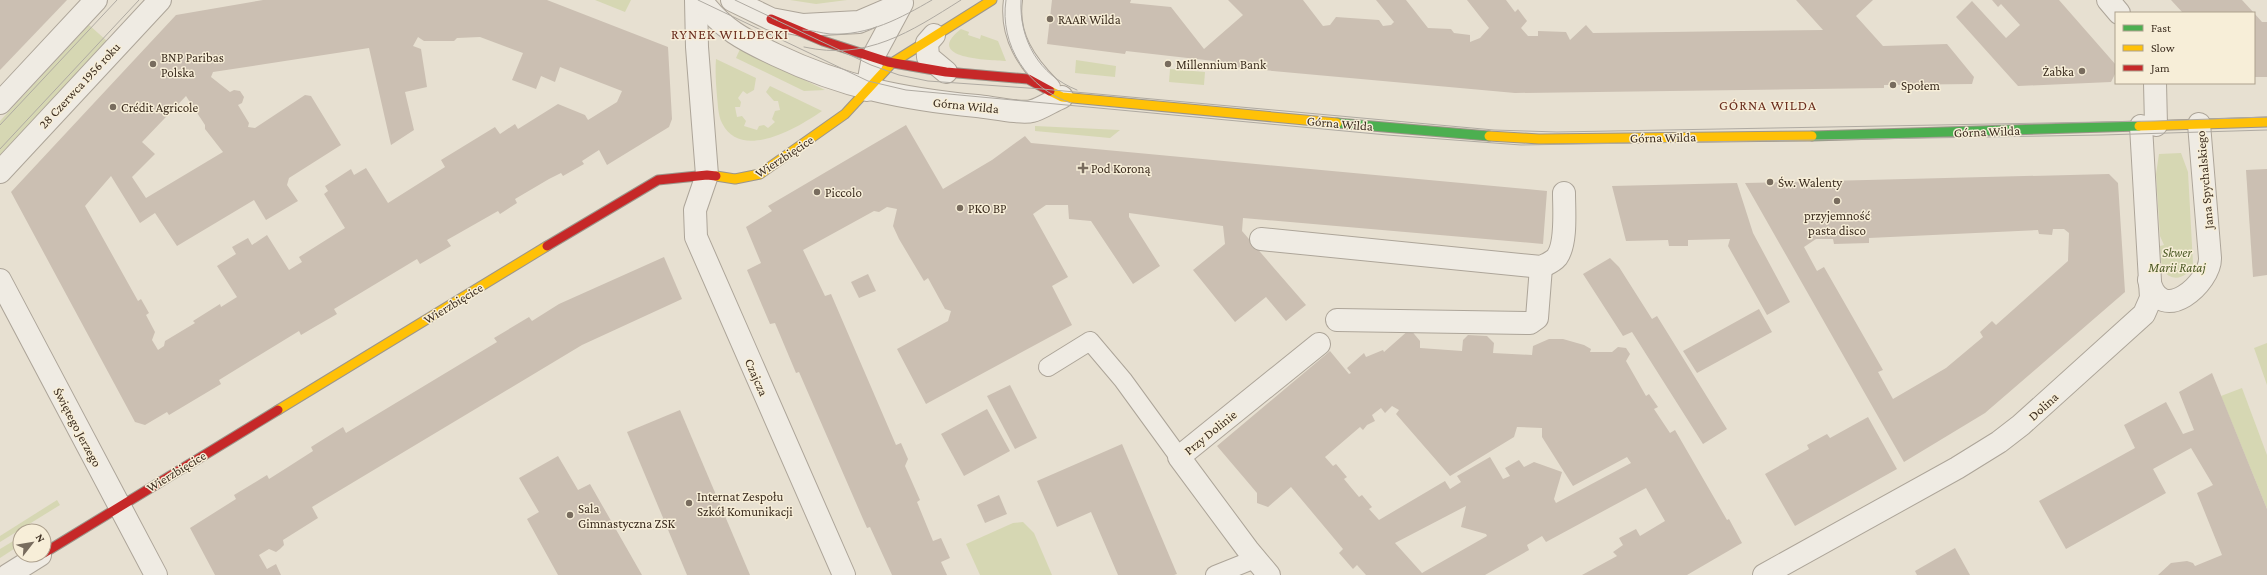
<svg xmlns="http://www.w3.org/2000/svg" width="2267" height="575" font-family="'Crimson Pro',serif">
  <rect width="100%" height="100%" fill="#e7e0d1"/>
  <g fill="#d6d7b3">
    <polygon points="595,0 631,0 625,12"/>
    <polygon points="790,0 847,0 816,4"/>
    <polygon points="89,25 107,41 0,155 0,121"/>
    <path d="M961,29L969,32L968,35L980,39L981,35L998,41L1006,61C990,60 922,59 961,29Z"/>
    <polygon points="740,49 825,90 804,91 736,58"/>
    <path d="M716,59L756,78L754,90L747,94L743,91L738,98L741,102L740,107H735L737,117L742,116L746,121L744,126L757,130L759,126L764,125L768,128L775,122L772,119L775,111L780,110L778,101H774L766,92L770,86L822,111C799,127 741,162 722,123C718,115 718,105 717,96C716,84 715,72 716,59Z"/>
    <polygon points="1076,60 1116,66 1115,77 1075,73"/>
    <polygon points="1170,69 1205,72 1204,85 1169,82"/>
    <polygon points="1035,126 1120,130 1110,138 1035,131"/>
    <path d="M2181,153L2188,172L2193,264C2190,276 2173,284 2164,271C2160,264 2161,254 2160,246L2164,245L2160,236L2156,174L2159,154Z"/>
    <polygon points="2267,343 2267,385 2254,348"/>
    <polygon points="2242,388 2267,455 2267,509 2221,396"/>
    <polygon points="57,500 60,505 0,542 0,536"/>
    <polygon points="1023,522 1034,533 1052,575 980,575 966,544 1013,523"/>
    <polygon points="20,537 20,545 0,558 0,549"/>
  </g>
  <g fill="#cbbfb2" fill-rule="evenodd">
    <polygon points="0,0 67,0 0,70"/>
    <path d="M263,0H547L668,47L672,119L669,127L607,165L599,150L582,161L584,164L563,176L561,173L549,179L515,199L517,203L500,214L498,211L447,240L451,246L420,264L417,259L334,309L337,314L318,325L301,335L299,331L219,380L221,384L169,415L167,412L145,425L135,422L11,192L176,15ZM418,37L424,41H454L457,38L480,37L523,53L512,80L536,89L541,76L555,82L560,67L622,91L617,102L588,120L585,115L558,104L518,129L515,124L500,134L495,127L441,160L445,167L388,203L366,168L354,175L351,169L325,186L328,191L324,194L345,228L299,257L302,262L289,270L267,235L252,245L248,238L232,247L236,254L217,266L237,297L221,307L220,304L193,321L195,323L165,341L164,346L158,350L152,340L155,332L146,315L149,313L141,299L138,301L85,206L111,176L140,223L155,213L177,246L254,200L266,220L298,201L287,185L289,178L341,145L311,96L305,95L255,128L248,127L249,123L238,105L242,103L244,97L240,91L234,90L230,92L211,77L213,72L369,48L391,145L414,130L405,92L427,87L421,49L413,46ZM186,96L205,125V129L223,152L146,198L132,177L155,154L142,142Z"/>
    <polygon points="1052,0 1131,0 1130,3 1171,7 1204,49 1243,15 1228,0 1303,0 1323,26 1330,25 1336,17 1379,20 1383,26 1391,25 1394,22 1376,0 1406,0 1428,28 1451,29 1454,33 1470,35 1470,42 1480,38 1489,28 1467,0 1506,0 1515,12 1518,9 1527,21 1521,28 1528,36 1538,36 1538,31 1566,32 1570,40 1586,25 1593,33 1823,30 1796,0 1873,0 1856,16 1883,46 1947,44 1974,77 1972,84 1884,85 1884,88 1515,93 1219,66 1214,61 1126,51 1125,54 1047,44"/>
    <polygon points="1992,0 2059,0 2116,65 2116,72 2111,82 2018,86 1956,17 1972,1 2006,38 2020,25 2001,4 1998,7"/>
    <polygon points="2171,0 2242,0 2254,13 2183,13"/>
    <polygon points="2254,13 2262,22 2267,22 2267,77 2254,77"/>
    <polygon points="906,125 943,189 992,160 1025,136 1031,143 1547,191 1543,244 1243,218 1242,231 1306,305 1286,321 1266,297 1235,322 1193,270 1225,244 1223,226 1129,213 1129,217 1160,266 1133,284 1091,221 1069,219 1068,205 1046,205 1033,214 1068,277 1052,286 1072,325 926,404 897,349 948,321 951,311 945,309 928,278 924,281 899,239 893,226 897,209 887,207 879,212 874,211 803,250 825,296 831,294 896,445 901,443 908,459 905,466 920,500 917,502 933,541 941,538 950,558 941,562 947,575 892,575 870,527 867,528 863,519 799,372 796,373 775,323 770,324 747,270 761,263 746,227 772,211 768,206"/>
    <polygon points="2267,169 2267,275 2253,277 2246,170"/>
    <path d="M2109,174L2118,183L2125,292L1985,413L1904,462L1745,183ZM2053,229H2064L2069,233L2068,261L1996,325L1992,321L1980,332L1983,337L1946,368L1893,399L1878,372L1883,370L1824,267L1817,271L1804,247L1816,239H1833L1834,244L1869,243V238L2038,230L2039,234L2052,235Z"/>
    <polygon points="1737,183 1753,233 1790,302 1767,315 1728,246 1730,239 1688,240 1688,246 1669,246 1668,240 1626,241 1612,186"/>
    <polygon points="664,257 682,299 582,345 312,507 318,518 283,540 284,545 280,549 276,552 269,549 259,555 267,569 276,564 281,575 215,575 190,528 236,499 234,495 267,475 269,479 288,467 313,451 311,447 343,427 346,433 497,342 494,338 529,317 532,321 559,304"/>
    <polygon points="1610,258 1619,267 1652,319 1657,316 1727,429 1703,444 1632,332 1623,336 1583,274"/>
    <polygon points="868,274 876,291 859,298 851,282"/>
    <polygon points="1759,309 1772,332 1697,373 1683,351"/>
    <path d="M1410,329L1420,341V348L1462,351L1463,340L1468,335L1487,336L1494,343L1493,353L1532,355L1533,346L1549,339H1563L1584,345L1591,349L1590,352H1612L1618,347L1626,348L1630,354L1626,361L1646,396L1649,394L1658,407L1654,409L1670,433L1675,430L1727,520L1729,519L1742,543L1687,575H1582L1617,556L1613,552L1623,545L1619,538L1636,529L1640,536L1665,521L1646,488L1546,542L1542,536L1527,545L1529,550L1485,575H1366L1357,565L1353,569L1339,553L1343,549L1291,487L1268,507L1257,503V493L1217,446L1330,351L1349,374L1351,373L1347,368L1364,353L1366,357L1383,350L1384,352ZM1392,406L1399,410L1396,414L1450,476L1514,437L1517,427L1542,428V437L1573,486L1627,457L1631,463L1556,503L1554,499L1562,472L1534,462L1524,467L1519,460L1505,468L1510,476L1503,479L1490,457L1457,476L1461,482L1450,489L1445,481L1379,520L1369,509L1372,507L1362,495L1359,497L1344,479L1347,477L1336,464L1333,466L1325,457L1360,427L1363,430L1367,425L1375,421L1372,415L1381,408L1385,413ZM1466,506L1461,527L1486,534L1487,536L1422,573L1395,543Z"/>
    <polygon points="2212,373 2267,509 2267,575 2158,575 2171,563 2187,561 2193,563 2195,566 2222,555 2197,493 2213,485 2191,448 2153,469 2166,493 2066,549 2039,501 2135,448 2124,425 2166,402 2183,434 2194,430 2179,392"/>
    <polygon points="1010,385 1037,438 1015,449 987,396"/>
    <polygon points="987,409 1010,451 964,476 941,434"/>
    <polygon points="680,410 750,575 687,575 627,432"/>
    <polygon points="1868,417 1897,469 1795,526 1765,474 1809,449 1807,445 1827,434 1830,438"/>
    <polygon points="1122,444 1177,574 1174,575 1118,575 1091,512 1057,527 1037,481"/>
    <polygon points="558,456 578,490 590,484 642,575 558,575 527,519 539,512 519,478"/>
    <polygon points="999,495 1007,514 985,523 977,505"/>
    <polygon points="1955,548 1970,575 1917,575 1915,571"/>
  </g>
  <g fill="none" stroke-linecap="round" stroke-linejoin="round">
    <g stroke="#ada599" stroke-width="20">
      <g id="lane">
        <path d="M1013,0C1008,36 1027,63 1051,87"/>
        <polyline points="1048,367 1090,341 1123,380 1179,457"/>
        <polyline points="1215,575 1255,559"/>
      </g>
    </g>
    <g stroke="#ada599" stroke-width="24">
      <g id="street">
        <polyline points="696,0 697,47 707,175 695,210 696,237 844,575"/>
        <path d="M701,0C722,29 744,40 776,55C843,87 903,99 977,106C989,107 1022,114 1032,111C1041,109 1052,101 1062,97"/>
        <polyline points="732,0 771,19 803,25 859,22 899,5"/>
        <polyline points="2108,0 2119,13"/>
        <polyline points="934,35 927,43 928,57 946,72"/>
        <polyline points="2155,83 2156,125"/>
        <polyline points="867,90 873,57 902,3"/>
        <polyline points="0,103 96,0"/>
        <polyline points="0,172 160,0"/>
        <path d="M1261,239L1541,267C1547,264 1553,262 1557,257C1567,243 1564,210 1564,193"/>
        <polyline points="0,280 156,575"/>
        <path d="M2149,280C2161,328 2211,282 2210,258L2199,124"/>
        <polyline points="1337,320 1530,323 1537,318 1541,267"/>
        <polyline points="8,575 40,555"/>
        <polyline points="1269,575 1248,550 1179,457 1319,344"/>
        <polyline points="1764,575 1957,468 1999,442 2021,425 2144,314 2151,298 2141,126"/>
      </g>
    </g>
    <g stroke="#9c958a" stroke-width="11">
      <g id="fast">
        <polyline points="1337,123 1489,136"/>
        <polyline points="1812,136 2139,126"/>
      </g>
    </g>
    <g stroke="#9c958a" stroke-width="11">
      <g id="slow">
        <polyline points="1050,91 1062,97 1337,123"/>
        <polyline points="2139,126 2267,122"/>
        <polyline points="1489,136 1539,139 1812,136"/>
        <polyline points="716,176 735,179 760,174 845,114 892,63 992,0"/>
        <polyline points="278,410 547,246"/>
      </g>
    </g>
    <g stroke="#9c958a" stroke-width="11">
      <g id="jam">
        <polyline points="771,19 823,41 888,62 946,72 1028,79 1050,91"/>
        <polyline points="547,246 658,180 707,175 716,176"/>
        <polyline points="44,553 278,410"/>
      </g>
    </g>
    <use href="#lane" stroke="#efebe3" stroke-width="18"/>
    <use href="#street" stroke="#efebe3" stroke-width="22"/>
    <use href="#fast" stroke="#4caf50" stroke-width="9"/>
    <use href="#slow" stroke="#ffc107" stroke-width="9"/>
    <use href="#jam" stroke="#c62828" stroke-width="9"/>
    <g stroke="#afaaa2" stroke-width="1">
      <polyline points="698,0 868,81 906,90 1387,135 1521,145 2102,135 2267,130"/>
      <polyline points="735,0 777,20"/>
      <path d="M1006,0C999,45 1028,89 1071,103"/>
      <path d="M1021,0C1019,40 1039,75 1077,90"/>
      <polyline points="772,18 871,65 899,75 928,81 1042,89 1494,130 1557,132 2155,121 2267,117"/>
      <path d="M803,30C812,30 821,33 830,34C868,36 901,18 932,0"/>
      <path d="M804,47C867,61 910,32 961,0"/>
      <polyline points="0,125 117,0"/>
      <polyline points="0,149 139,0"/>
    </g>
  </g>
  <g fill="#786c5e" stroke="#f7eed8" stroke-width="1.5">
    <circle cx="1050" cy="19" r="4"/>
    <circle cx="153" cy="64" r="4"/>
    <circle cx="1168" cy="64" r="4"/>
    <circle cx="2082" cy="71" r="4"/>
    <circle cx="1893" cy="85" r="4"/>
    <circle cx="113" cy="107" r="4"/>
    <path d="M1081 162h4v4h4v4h-4v4h-4v-4h-4v-4h4z"/>
    <circle cx="1770" cy="182" r="4"/>
    <circle cx="817" cy="192" r="4"/>
    <circle cx="1837" cy="201" r="4"/>
    <circle cx="960" cy="208" r="4"/>
    <circle cx="689" cy="503" r="4"/>
    <circle cx="570" cy="515" r="4"/>
  </g>
  <g text-anchor="middle" stroke-width="3" stroke-linejoin="round" paint-order="stroke">
    <g font-size="13" fill="#3d2e20" stroke="#f7eed8" text-anchor="start">
      <text x="1058" y="24">RAAR Wilda</text>
      <text x="161" y="62">BNP Paribas<tspan x="161" dy="15">Polska</tspan></text>
      <text x="1176" y="69">Millennium Bank</text>
      <text x="2074" y="76" text-anchor="end">Żabka</text>
      <text x="1901" y="90">Społem</text>
      <text x="121" y="112">Crédit Agricole</text>
      <text x="1091" y="173">Pod Koroną</text>
      <text x="1778" y="187">Św. Walenty</text>
      <text x="825" y="197">Piccolo</text>
      <text x="968" y="213">PKO BP</text>
      <text x="1837" y="220" text-anchor="middle">przyjemność<tspan x="1837" dy="15">pasta disco</tspan></text>
      <text x="697" y="501">Internat Zespołu<tspan x="697" dy="15">Szkół Komunikacji</tspan></text>
      <text x="578" y="513">Sala<tspan x="578" dy="15">Gimnastyczna ZSK</tspan></text>
    </g>
    <g font-size="13" fill="#3d2e20" stroke="#f7eed8">
      <text transform="translate(79 85) rotate(-47)" y="5">28 Czerwca 1956 roku</text>
      <text transform="translate(966 105) rotate(6)" y="5">Górna Wilda</text>
      <text transform="translate(1340 123) rotate(5)" y="5">Górna Wilda</text>
      <text transform="translate(1987 131) rotate(-2)" y="5">Górna Wilda</text>
      <text transform="translate(1663 137) rotate(-1)" y="5">Górna Wilda</text>
      <text transform="translate(784 156) rotate(-33)" y="5">Wierzbięcice</text>
      <text transform="translate(2204 180) rotate(-95)" y="5">Jana Spychalskiego</text>
      <text transform="translate(453 303) rotate(-31)" y="5">Wierzbięcice</text>
      <text transform="translate(757 377) rotate(66)" y="5">Czajcza</text>
      <text transform="translate(2043 406) rotate(-42)" y="5">Dolina</text>
      <text transform="translate(78 427) rotate(62)" y="5">Świętego Jerzego</text>
      <text transform="translate(1210 432) rotate(-39)" y="5">Przy Dolinie</text>
      <text transform="translate(176 471) rotate(-31)" y="5">Wierzbięcice</text>
    </g>
    <g font-size="13" font-style="italic" fill="#4d5a26" stroke="#f7eed8">
      <text x="2177" y="257">Skwer<tspan x="2177" dy="15">Marii Rataj</tspan></text>
    </g>
    <g font-size="14" letter-spacing="1" fill="#6b2e1e" stroke="#f7eed8">
      <text x="730" y="39">RYNEK WILDECKI</text>
      <text x="1768" y="110">GÓRNA WILDA</text>
    </g>
  </g>
  <rect x="2115" y="12" width="140" height="72" fill="#f7eed8" stroke="#ada18e"/>
  <rect x="2123" y="25" width="20" height="6" fill="#4caf50" stroke="#ada18e"/>
  <text x="2151" y="32" font-size="12" fill="#3d2e20">Fast</text>
  <rect x="2123" y="45" width="20" height="6" fill="#ffc107" stroke="#ada18e"/>
  <text x="2151" y="52" font-size="12" fill="#3d2e20">Slow</text>
  <rect x="2123" y="65" width="20" height="6" fill="#c62828" stroke="#ada18e"/>
  <text x="2151" y="72" font-size="12" fill="#3d2e20">Jam</text>
  <g transform="translate(32 543) rotate(59)"><circle r="19" fill="#f7eed8" stroke="#ada18e"/>
  <path d="M0-3L7 15L0 10L-7 15Z" fill="#786c5e"/>
  <text y="-6" font-size="11" font-weight="bold" text-anchor="middle" fill="#3d2e20">N</text>
  </g>
</svg>
